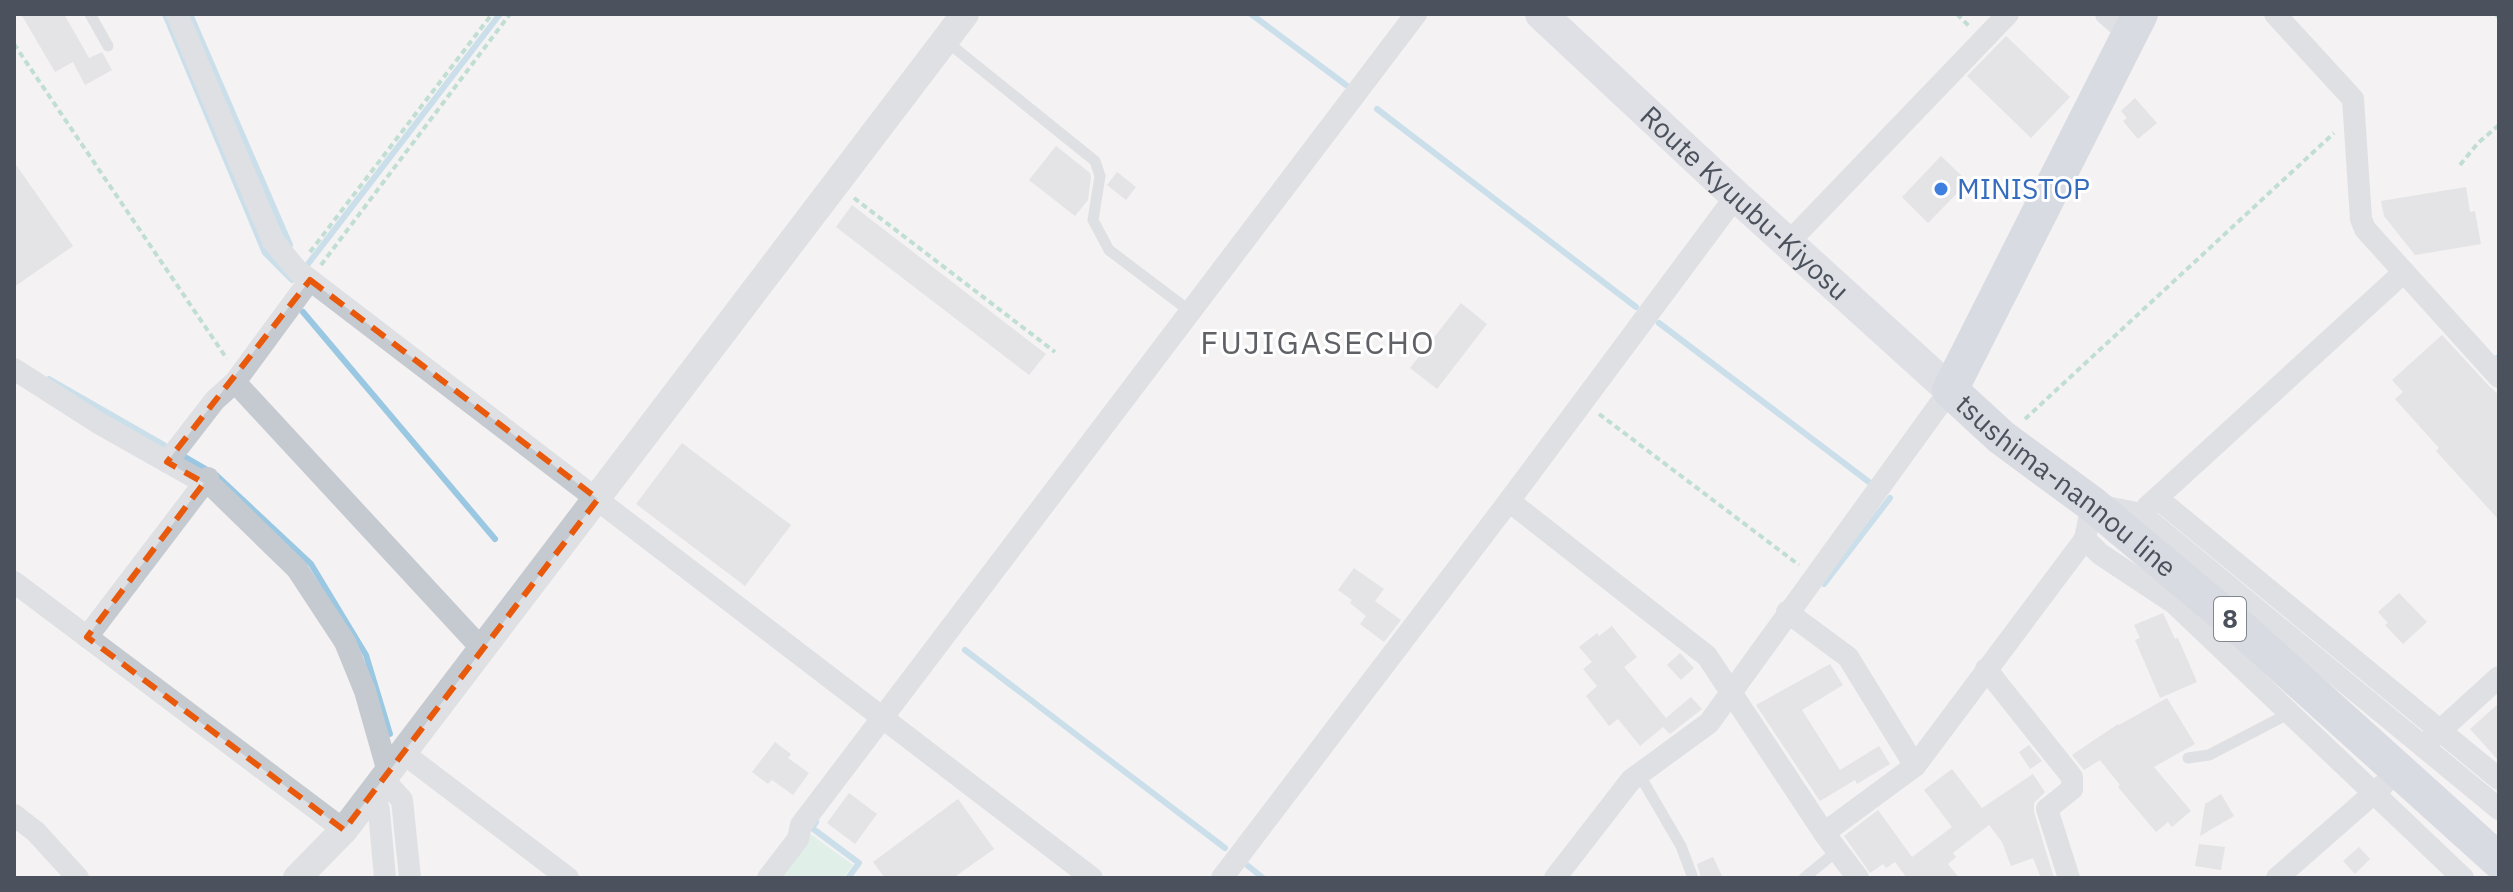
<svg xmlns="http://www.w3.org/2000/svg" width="2513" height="892" font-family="'IBM Plex Sans',sans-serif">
  <rect width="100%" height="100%" fill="#f4f2f2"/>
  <polygon fill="#c7ebda" points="809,833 853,865 843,878 776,878"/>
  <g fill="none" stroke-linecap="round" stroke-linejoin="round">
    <g stroke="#9ac8e2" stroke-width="6">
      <polyline points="165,14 265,253 292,280"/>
      <polyline points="190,14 290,245"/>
      <polyline points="1251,14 1346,85"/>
      <polyline points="1377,109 1636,307"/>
      <polyline points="308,264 500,14"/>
      <polyline points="303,312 495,539"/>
      <polyline points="1659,323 1869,482"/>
      <polyline points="2497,358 2499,360"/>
      <polyline points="49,379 164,445"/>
      <polyline points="185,457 216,475 311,564 366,655 390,734"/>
      <polyline points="1824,584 1890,498"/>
      <polyline points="965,650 1225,848"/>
      <polyline points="816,822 812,828 859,863 848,878"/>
      <polyline points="1247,865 1263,878"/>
    </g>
  </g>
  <g fill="#d0d1d5">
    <polygon points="21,14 64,14 89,58 102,52 112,70 85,85 73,62 55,72"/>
    <polygon points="2006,36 2070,97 2031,138 1967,76"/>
    <polygon points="2135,98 2157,123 2138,139 2123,121 2127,118 2121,111"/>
    <polygon points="1056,146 1090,173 1091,177 1088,200 1075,216 1029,180"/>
    <polygon points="1941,156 1968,182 1928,223 1902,197"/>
    <polygon points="14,162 73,246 14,287"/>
    <polygon points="1117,172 1136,187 1126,200 1107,185"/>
    <polygon points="2466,187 2470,212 2475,211 2481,244 2415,255 2384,216 2381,201"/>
    <polygon points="852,205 1046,354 1029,375 836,227"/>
    <polygon points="1461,303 1487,324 1437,389 1410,368"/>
    <polygon points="2442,335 2489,386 2499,395 2499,520 2436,451 2439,448 2395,399 2403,392 2392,380"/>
    <polygon points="682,443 791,525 745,586 636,504"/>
    <polygon points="1354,568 1384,589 1375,601 1401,620 1384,642 1360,624 1366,616 1350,603 1352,600 1338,590"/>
    <polygon points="2399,593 2427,622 2403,644 2385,625 2388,623 2378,612"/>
    <polygon points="2163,613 2175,639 2178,638 2197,682 2160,698 2135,640 2140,638 2134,625"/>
    <polygon points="1612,626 1637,657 1624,667 1666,718 1691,697 1702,709 1670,734 1663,727 1640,746 1618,719 1609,726 1586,696 1597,686 1583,669 1592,662 1579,647 1597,633 1599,636"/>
    <polygon points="1680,653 1694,668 1681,680 1667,665"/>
    <polygon points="1830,664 1843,685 1802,710 1840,770 1879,746 1890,764 1857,784 1855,780 1820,801 1756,705"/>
    <polygon points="2167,698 2195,744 2154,767 2191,811 2172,827 2168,822 2156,832 2118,787 2120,785 2100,760 2084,770 2072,755 2118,724 2119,725"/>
    <polygon points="2499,703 2499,761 2470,729"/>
    <polygon points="775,742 791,754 788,758 809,773 793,795 772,780 768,784 752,772"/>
    <polygon points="2029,745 2042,761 2030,769 2019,752"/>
    <polygon points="1952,769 1982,808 2033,774 2045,792 2034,803 2034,812 2054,878 2041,878 2033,858 2011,866 2002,842 1989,825 1953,853 1956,857 1948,864 1959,878 1907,878 1895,862 1886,868 1883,864 1870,873 1844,836 1878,810 1912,857 1952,827 1924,790"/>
    <polygon points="849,793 877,814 855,844 827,823"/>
    <polygon points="2221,794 2234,816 2200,836 2205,804"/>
    <polygon points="958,799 994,849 953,878 885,878 873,862"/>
    <polygon points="2199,844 2225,847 2221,870 2195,866"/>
    <polygon points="2359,847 2370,859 2355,874 2343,861"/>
    <polygon points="1713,857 1723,878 1701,878 1697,864"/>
  </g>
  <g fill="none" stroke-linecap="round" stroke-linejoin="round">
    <g stroke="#83c5ae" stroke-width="4" stroke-dasharray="6 4" stroke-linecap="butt">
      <polyline points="1957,14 1969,26"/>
      <polyline points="2496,14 2499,18"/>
      <polyline points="14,44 227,359"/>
      <polyline points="2460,165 2478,143 2499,125"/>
      <polyline points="854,198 1055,352"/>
      <polyline points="310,252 492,14"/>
      <polyline points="321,265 510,14"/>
      <polyline points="1599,414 1799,565"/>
      <polyline points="2025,419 2334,133"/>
    </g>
    <g stroke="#c5cad1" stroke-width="11">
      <polyline points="90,14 108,46"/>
      <polyline points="946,41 1095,161 1100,176 1093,220 1109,250 1191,312"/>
      <polyline points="2188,758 2209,755 2290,713"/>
      <polyline points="1639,774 1681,846 1693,878"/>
      <polyline points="1804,878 1837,851"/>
    </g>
    <g stroke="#c5cad1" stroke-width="22">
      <polyline points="177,14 273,241 297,270 1092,878"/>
      <polyline points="2106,14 2130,35"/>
      <polyline points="2275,14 2353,99 2361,219 2365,229 2499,377"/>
      <polyline points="1788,243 2008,14"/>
      <polyline points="310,280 235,382 483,650"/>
      <polyline points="14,369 100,424 215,489 297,569 345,642 365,691 388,772"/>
      <polyline points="167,462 215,400 235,382"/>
      <polyline points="2157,498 2499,779"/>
      <polyline points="1509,501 1707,656 1824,833 1858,878"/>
      <polyline points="2147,507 2404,272"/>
      <polyline points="14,582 344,830"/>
      <polyline points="1787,612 1848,657 1915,766"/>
      <polyline points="87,637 208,478"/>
      <polyline points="1986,669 2072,777 2072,789 2047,809 2069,878"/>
      <polyline points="2432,738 2499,677"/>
      <polyline points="403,753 568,878"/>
      <polyline points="383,779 402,800 410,878"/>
      <polyline points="374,790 379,811 385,878"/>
      <polyline points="14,815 36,832 78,878"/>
      <polyline points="1824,833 1915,766 2085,539"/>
      <polyline points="768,878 798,839 801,825 1416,14"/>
      <polyline points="1222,878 1509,501 1736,196"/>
      <polyline points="1555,878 1631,780 1709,723 1950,390"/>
      <polyline points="2277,878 2383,785"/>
      <polyline points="2463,878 2174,603 2100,554 2085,539 2092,504 2141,514 2499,809"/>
    </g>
    <polyline stroke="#c5cad1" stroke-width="28" points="297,878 344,830 965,14"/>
    <path stroke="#c5cbd5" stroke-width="32" id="s1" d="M1541,14L1736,196L1950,390"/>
    <path stroke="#b5becc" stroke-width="36" id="s2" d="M2140,14L1950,390L2001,437L2092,504L2244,631L2499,861"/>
  </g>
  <path d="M0 0H2513V892H0ZM310,280L598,499L344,830L87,637L204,483L167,462Z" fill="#f4f2f2" fill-opacity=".55" fill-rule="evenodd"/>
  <path fill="none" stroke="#e8590c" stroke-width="6" stroke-dasharray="16 10" stroke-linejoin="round" d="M310,280L598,499L344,830L87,637L204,483L167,462Z"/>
  <circle fill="#3f7fe0" stroke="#fff" stroke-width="3" cx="1941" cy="189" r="8"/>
  <g text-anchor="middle" stroke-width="6" stroke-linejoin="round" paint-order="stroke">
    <rect fill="#fff" stroke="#82868e" stroke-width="2" x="2214" y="597" width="32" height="44" rx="6"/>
    <g font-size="26" font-weight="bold" fill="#4c525d">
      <text x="2230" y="628">8</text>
    </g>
    <g font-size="28" fill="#366cbe" stroke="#fff" text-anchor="start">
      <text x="1957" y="199">MINISTOP</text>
    </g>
    <g font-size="28" fill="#4c525d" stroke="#fff">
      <text dy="10" stroke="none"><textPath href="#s1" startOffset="278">Route Kyuubu-Kiyosu</textPath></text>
      <text dy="10" stroke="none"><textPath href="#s2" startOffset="572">tsushima-nannou line</textPath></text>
    </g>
    <g font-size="32" letter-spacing="2" fill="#5f6166" stroke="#fff">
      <text x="1318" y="354">FUJIGASECHO</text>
    </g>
  </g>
  <rect width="2513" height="892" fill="none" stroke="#4c525d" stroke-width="32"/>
</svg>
